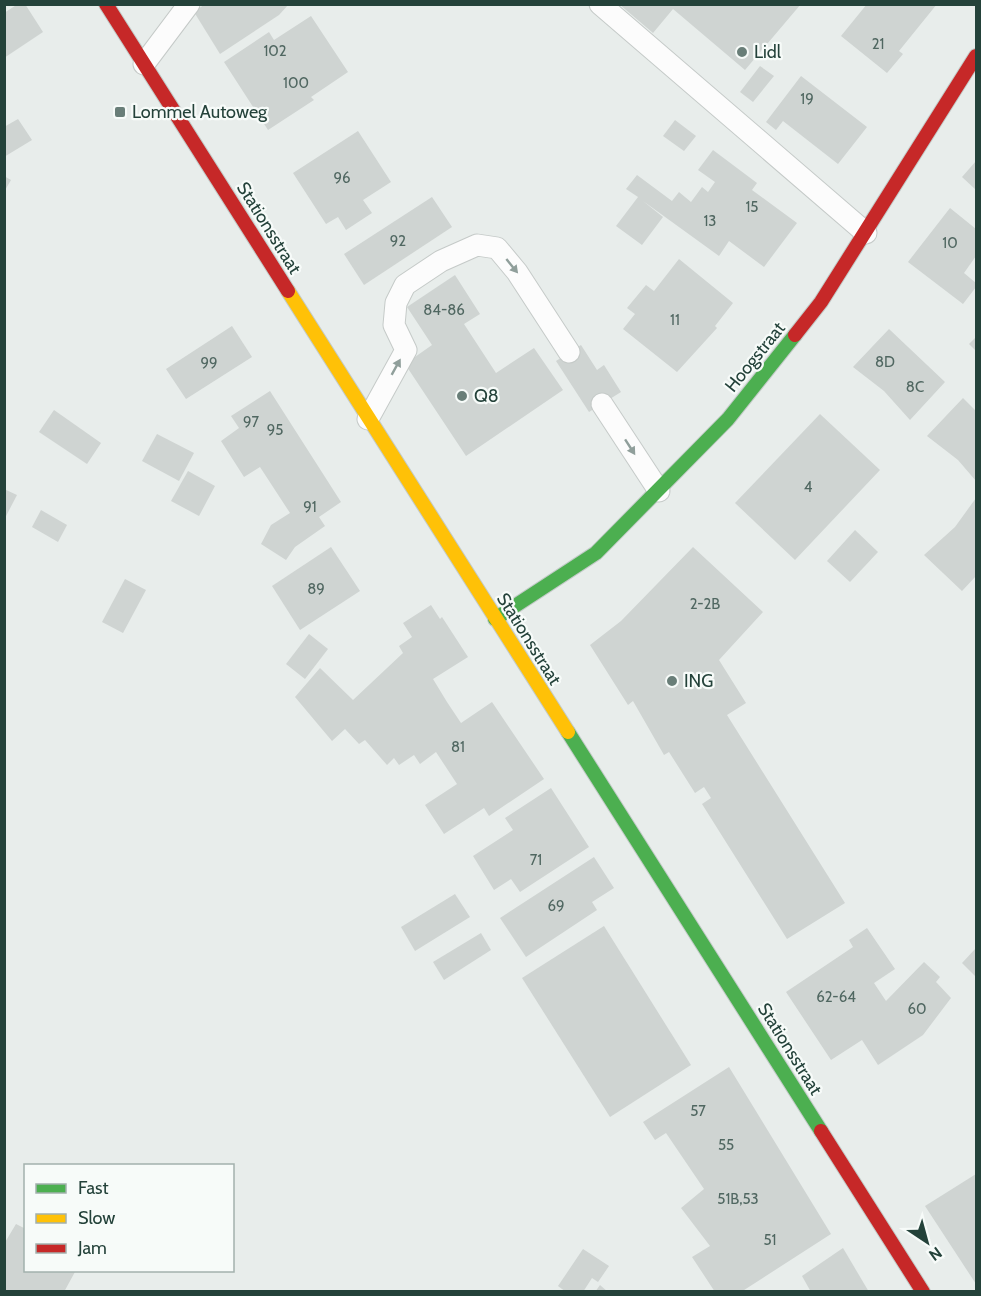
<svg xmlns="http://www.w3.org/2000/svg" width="981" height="1296" font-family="Cabin,sans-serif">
  <rect width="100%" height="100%" fill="#e8edeb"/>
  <g fill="#cfd4d2">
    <polygon points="18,4 25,4 43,32 4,58 4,13"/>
    <polygon points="205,4 289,4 279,15 220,54 194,12"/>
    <polygon points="619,4 801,4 745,70 673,9 653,33"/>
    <polygon points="867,4 937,4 899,51 903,54 887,73 841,36"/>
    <polygon points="311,16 348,72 311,97 314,100 268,130 224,62 269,32 274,40"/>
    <polygon points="760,66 774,76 753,102 740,92"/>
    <polygon points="801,76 867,127 838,164 783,121 776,130 766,122"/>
    <polygon points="18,119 32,140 4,157 4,127"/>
    <polygon points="675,120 696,136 684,151 663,136"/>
    <polygon points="358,131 391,182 363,200 372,213 346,230 338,217 326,224 293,173"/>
    <polygon points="713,150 757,183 752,190 797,223 764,267 729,241 719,256 643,201 663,217 642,245 616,226 638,197 626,189 637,175 672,201 679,192 691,202 702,187 708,192 715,182 698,170"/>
    <polygon points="976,161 976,190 962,177"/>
    <polygon points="4,176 11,180 4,192"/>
    <polygon points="432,197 452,227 364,285 344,254"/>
    <polygon points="950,208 976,229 976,256 964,273 976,283 976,287 963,304 908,262"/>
    <polygon points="679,259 733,303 715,326 717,328 677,372 623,329 635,314 627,308 646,285 654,291"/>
    <polygon points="455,275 480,314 464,324 496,373 534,348 563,390 466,456 405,364 432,345 407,307"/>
    <polygon points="232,326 252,357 186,399 166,369"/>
    <polygon points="889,329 945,382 910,420 884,391 853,367"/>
    <polygon points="976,337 976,351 969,344"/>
    <polygon points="581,345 597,370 604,365 621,392 589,412 556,361"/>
    <polygon points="270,391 341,502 319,517 325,526 295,547 286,560 261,544 271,525 290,513 260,467 244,477 221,441 239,428 231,416"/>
    <polygon points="963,398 976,411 976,481 958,460 927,436"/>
    <polygon points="54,410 101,443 87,464 39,432"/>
    <polygon points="820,414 880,470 795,560 735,503"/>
    <polygon points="157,434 194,453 179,481 142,461"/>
    <polygon points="188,471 215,486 199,516 171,501"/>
    <polygon points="4,489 17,495 4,520"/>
    <polygon points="976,498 976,576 962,591 924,555 955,527"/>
    <polygon points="41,510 67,525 58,542 32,527"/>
    <polygon points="855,530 878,552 850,582 827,561"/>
    <polygon points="331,547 360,591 300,630 272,586"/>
    <polygon points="693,547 763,612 719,660 746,703 727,715 845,903 787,939 702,804 711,798 704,787 695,793 669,752 664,755 633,701 628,705 590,645 621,621"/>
    <polygon points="125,579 146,590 123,633 102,622"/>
    <polygon points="431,605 440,619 442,617 468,657 433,679 447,702 461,723 492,702 544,779 489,816 484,808 444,834 425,805 457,784 436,752 420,764 414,755 399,765 394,758 387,765 365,740 359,744 345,729 332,741 295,697 320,668 353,700 403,653 399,646 412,637 403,623"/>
    <polygon points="309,634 328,649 305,679 286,664"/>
    <polygon points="551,788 589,847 520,892 511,879 494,890 473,856 513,830 505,818"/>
    <polygon points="594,857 614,888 592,902 597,910 526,957 500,918"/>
    <polygon points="455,894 470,917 415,951 401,927"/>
    <polygon points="604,926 691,1065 610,1117 522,978"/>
    <polygon points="867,928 895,969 874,983 886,1001 924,962 940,977 936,982 951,998 923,1035 878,1065 862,1040 831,1060 786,992 853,947 849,940"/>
    <polygon points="481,933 491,950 444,980 433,962"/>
    <polygon points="976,948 976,977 962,963"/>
    <polygon points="729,1067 831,1234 741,1292 715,1292 692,1257 710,1246 681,1208 704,1189 666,1133 655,1140 643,1122"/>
    <polygon points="976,1174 976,1284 925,1206"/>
    <polygon points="16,1224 26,1229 26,1270 76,1270 64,1292 4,1292 4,1244"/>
    <polygon points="843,1248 869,1292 811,1292 802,1276"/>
    <polygon points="583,1249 609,1266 598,1282 592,1278 583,1292 566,1292 558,1286"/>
    <polygon points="600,1285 608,1292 595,1292"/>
  </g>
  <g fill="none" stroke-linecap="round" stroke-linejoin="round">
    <g stroke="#c5cac8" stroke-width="23">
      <g id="lane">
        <polyline points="600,4 866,233"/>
        <polyline points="144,64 189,4"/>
        <polyline points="602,404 659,491"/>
        <polyline points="368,419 406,350 394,325 396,303 405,285 441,261 477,245 497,248 517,272 569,352"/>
      </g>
    </g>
    <g stroke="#c3cbc8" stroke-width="16">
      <g id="fast">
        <polyline points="495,619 596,553 728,419 795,335"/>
        <polyline points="568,732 821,1131"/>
      </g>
    </g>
    <g stroke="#c3cbc8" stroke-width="16">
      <polyline id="slow" points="288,291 568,732"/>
    </g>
    <g stroke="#c3cbc8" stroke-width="16">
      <g id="jam">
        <polyline points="106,4 288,291"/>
        <polyline points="795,335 821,302 976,56"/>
        <polyline points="821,1131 923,1292"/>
      </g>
    </g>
    <use href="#lane" stroke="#fcfcfc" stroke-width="21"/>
    <use href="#fast" stroke="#4caf50" stroke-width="14"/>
    <use href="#slow" stroke="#ffc107" stroke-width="14"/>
    <use href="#jam" stroke="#c62828" stroke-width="14"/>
  </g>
  <defs><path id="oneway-solid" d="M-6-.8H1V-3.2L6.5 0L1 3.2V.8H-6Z" transform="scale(1.5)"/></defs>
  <g fill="#909f9b">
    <use href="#oneway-solid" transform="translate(512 266) rotate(51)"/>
    <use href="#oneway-solid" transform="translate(396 367) rotate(-61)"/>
    <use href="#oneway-solid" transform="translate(630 447) rotate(57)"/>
  </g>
  <g fill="#697e78" stroke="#f7fbf9" stroke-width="2">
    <circle cx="742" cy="52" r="6"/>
    <rect x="114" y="106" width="12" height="12" rx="3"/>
    <circle cx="462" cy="396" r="6"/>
    <circle cx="672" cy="681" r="6"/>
  </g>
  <g text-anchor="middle" stroke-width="4.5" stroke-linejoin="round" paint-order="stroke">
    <g font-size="15" fill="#506761">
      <text x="878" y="49">21</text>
      <text x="275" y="56">102</text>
      <text x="296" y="88">100</text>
      <text x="807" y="104">19</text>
      <text x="342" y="183">96</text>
      <text x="752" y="212">15</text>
      <text x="710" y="226">13</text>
      <text x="398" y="246">92</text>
      <text x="950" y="248">10</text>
      <text x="444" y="315">84-86</text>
      <text x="675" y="325">11</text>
      <text x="885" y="367">8D</text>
      <text x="209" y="368">99</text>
      <text x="915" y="392">8C</text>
      <text x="251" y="427">97</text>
      <text x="275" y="435">95</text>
      <text x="808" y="492">4</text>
      <text x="310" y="512">91</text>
      <text x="316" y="594">89</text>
      <text x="705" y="609">2-2B</text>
      <text x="458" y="752">81</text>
      <text x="536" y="865">71</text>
      <text x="556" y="911">69</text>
      <text x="836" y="1002">62-64</text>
      <text x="917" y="1014">60</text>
      <text x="698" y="1116">57</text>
      <text x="726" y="1150">55</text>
      <text x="738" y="1204">51B,53</text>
      <text x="770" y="1245">51</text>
    </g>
    <g font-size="18" fill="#24423a" stroke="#f7fbf9" text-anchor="start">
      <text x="754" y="58">Lidl</text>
      <text x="132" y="118">Lommel Autoweg</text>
      <text x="474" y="402">Q8</text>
      <text x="684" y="687">ING</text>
    </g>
    <g font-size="18" fill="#24423a" stroke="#f7fbf9">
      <text transform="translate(269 228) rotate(58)" y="6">Stationsstraat</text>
      <text transform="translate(755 357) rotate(-51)" y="6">Hoogstraat</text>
      <text transform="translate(529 639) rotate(58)" y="6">Stationsstraat</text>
      <text transform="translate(790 1049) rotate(58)" y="6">Stationsstraat</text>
    </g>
  </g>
  <rect width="981" height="1296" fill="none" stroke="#24423a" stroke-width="12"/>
  <rect x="24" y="1164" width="210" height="108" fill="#f7fbf9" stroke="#a3b1ad" stroke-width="1.5"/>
  <rect x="36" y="1184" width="30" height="9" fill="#4caf50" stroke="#a3b1ad" stroke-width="1.5"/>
  <text x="78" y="1194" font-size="18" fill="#24423a">Fast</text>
  <rect x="36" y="1214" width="30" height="9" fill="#ffc107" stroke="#a3b1ad" stroke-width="1.5"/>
  <text x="78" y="1224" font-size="18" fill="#24423a">Slow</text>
  <rect x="36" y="1244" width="30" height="9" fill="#c62828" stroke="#a3b1ad" stroke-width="1.5"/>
  <text x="78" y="1254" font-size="18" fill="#24423a">Jam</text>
  <g transform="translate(927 1242) rotate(144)" stroke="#f7fbf9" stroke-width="4.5" paint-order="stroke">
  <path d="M0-4.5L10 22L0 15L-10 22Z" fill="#24423a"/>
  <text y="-9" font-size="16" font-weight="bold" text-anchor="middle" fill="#24423a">N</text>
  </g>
</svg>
